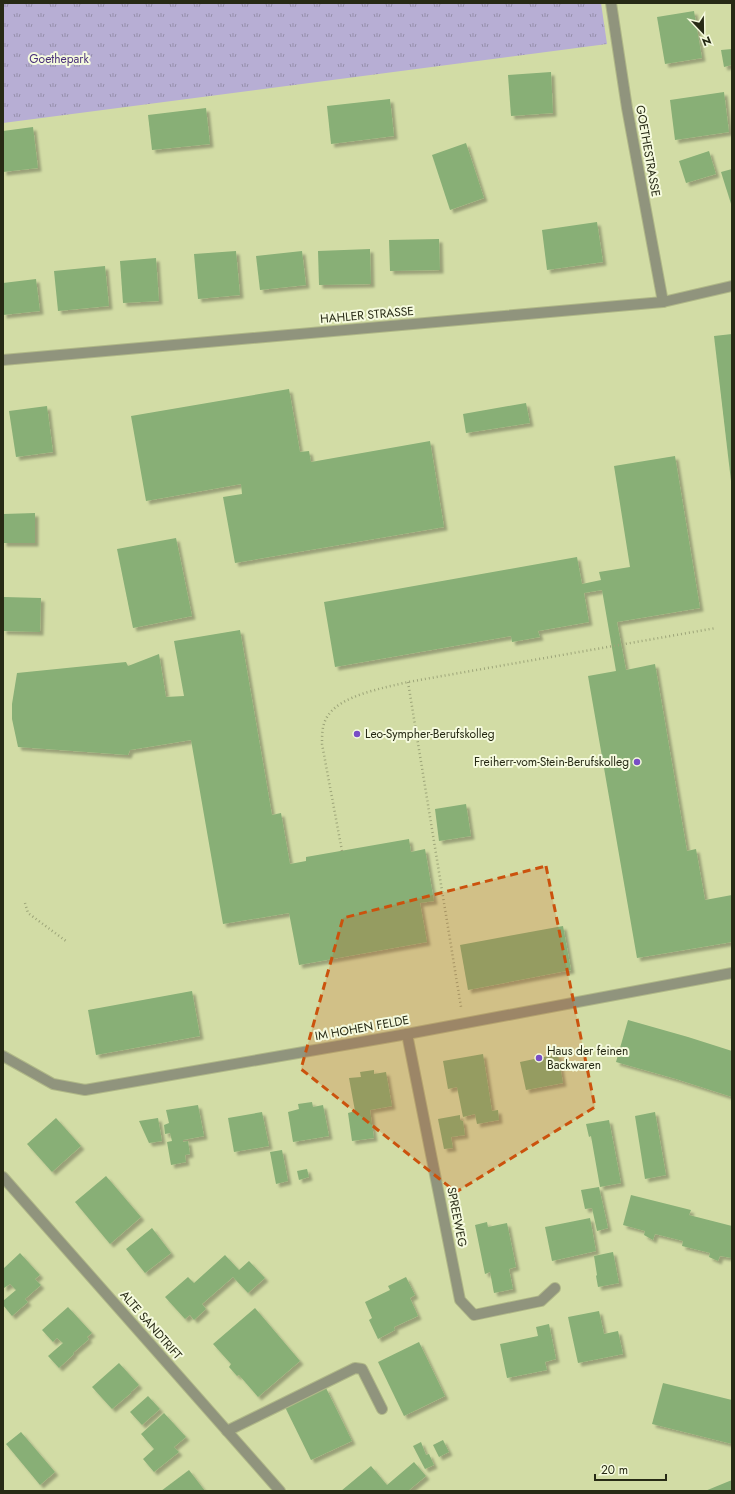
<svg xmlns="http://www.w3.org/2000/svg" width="735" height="1494" font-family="Jost,sans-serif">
  <defs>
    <pattern id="grass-tufts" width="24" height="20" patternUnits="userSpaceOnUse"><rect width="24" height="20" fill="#b7aed4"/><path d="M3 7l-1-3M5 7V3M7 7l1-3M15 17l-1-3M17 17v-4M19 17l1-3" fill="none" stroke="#958eab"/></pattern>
    <filter id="shadow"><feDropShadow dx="3.5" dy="3.5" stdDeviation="1" flood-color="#0004"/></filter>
  </defs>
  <rect width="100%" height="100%" fill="#d2dca5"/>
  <polygon fill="url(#grass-tufts)" points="3,3 601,3 607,44 3,123"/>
  <g fill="#88af76" filter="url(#shadow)">
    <polygon points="694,11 702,58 665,64 657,17"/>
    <polygon points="732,49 732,65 724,67 721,50"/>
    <polygon points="551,72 553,113 511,116 508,75"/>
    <polygon points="724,92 729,132 675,140 670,100"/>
    <polygon points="390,99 394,136 331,144 327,106"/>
    <polygon points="206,108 210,144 152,150 148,115"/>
    <polygon points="33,127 38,168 3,172 3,131"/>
    <polygon points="466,143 484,198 450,210 432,155"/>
    <polygon points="709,151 716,174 686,183 679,161"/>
    <polygon points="732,169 732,207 721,172"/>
    <polygon points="597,222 603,262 547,270 542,230"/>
    <polygon points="439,239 440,270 390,271 389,240"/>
    <polygon points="370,249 371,284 319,285 318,251"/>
    <polygon points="236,251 240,295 198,299 194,254"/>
    <polygon points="302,251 306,285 260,290 256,256"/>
    <polygon points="156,258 159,301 123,303 120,261"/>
    <polygon points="105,266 109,306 58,311 54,271"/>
    <polygon points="36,279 40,311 3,315 3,283"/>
    <polygon points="732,334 732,481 731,481 714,336"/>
    <polygon points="289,389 300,452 309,451 311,462 430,441 444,527 235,563 223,497 242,494 241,484 146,501 131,416"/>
    <polygon points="526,403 530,423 466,433 463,414"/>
    <polygon points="47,406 53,452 16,457 9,411"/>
    <polygon points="675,456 700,608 617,622 626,670 655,664 687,851 696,849 705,900 732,895 732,942 637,958 588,676 616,671 602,590 584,593 589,622 538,631 540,637 512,642 511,636 335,667 324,602 577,557 582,584 601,580 599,572 630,567 614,466"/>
    <polygon points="35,513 35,543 3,543 3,514"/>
    <polygon points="176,538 192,616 133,628 117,549"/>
    <polygon points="4,597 41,598 40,632 3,631"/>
    <polygon points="240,630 272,815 281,813 290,864 306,861 306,857 409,839 411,852 425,849 434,901 420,903 427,942 299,965 289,913 223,924 191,740 130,750 128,755 18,747 12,719 12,704 17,673 126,662 128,666 159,654 166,697 184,696 174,641"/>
    <polygon points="466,804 471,836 439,841 435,809"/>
    <polygon points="563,926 571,970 468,990 460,945"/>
    <polygon points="192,991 200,1036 96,1055 88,1010"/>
    <polygon points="628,1020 688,1037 732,1051 732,1097 676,1079 616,1062"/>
    <polygon points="483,1054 492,1111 498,1110 499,1120 477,1124 475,1114 463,1117 457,1087 448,1089 443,1061"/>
    <polygon points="558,1054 563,1083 526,1090 520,1062"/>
    <polygon points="374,1070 374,1074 386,1072 392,1106 370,1110 374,1138 352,1141 348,1113 355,1111 349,1078 361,1077 360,1072"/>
    <polygon points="312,1102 313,1107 323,1105 329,1136 293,1142 288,1112 299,1109 298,1104"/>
    <polygon points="198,1105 204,1136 183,1140 183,1142 188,1141 190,1154 185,1155 186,1162 171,1165 167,1142 172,1141 170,1133 165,1134 164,1125 169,1123 166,1110"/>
    <polygon points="262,1112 269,1146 234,1152 228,1118"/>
    <polygon points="655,1112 666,1175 645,1179 635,1116"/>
    <polygon points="460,1115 460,1120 463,1121 465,1135 451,1137 453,1148 444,1149 438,1119"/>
    <polygon points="56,1118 81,1146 52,1172 27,1144"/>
    <polygon points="158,1118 162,1141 149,1143 139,1121"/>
    <polygon points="609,1120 621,1183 600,1187 591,1136 589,1137 586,1124"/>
    <polygon points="282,1150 288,1181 276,1184 270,1152"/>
    <polygon points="307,1169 309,1177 299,1180 297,1171"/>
    <polygon points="106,1176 141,1217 110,1244 75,1202"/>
    <polygon points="599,1187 608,1228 597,1231 592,1208 585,1209 581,1190"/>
    <polygon points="631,1195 691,1210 689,1215 732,1226 732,1258 720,1256 718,1261 709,1257 710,1253 682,1246 683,1241 655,1234 653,1240 644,1235 645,1231 623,1225"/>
    <polygon points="590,1218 596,1251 552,1261 545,1227"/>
    <polygon points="487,1222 488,1227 507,1223 516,1267 509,1269 513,1289 494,1293 490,1272 485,1274 475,1225"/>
    <polygon points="152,1228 171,1253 145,1273 126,1249"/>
    <polygon points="613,1252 619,1283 598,1287 596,1276 597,1275 594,1256"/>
    <polygon points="20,1253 40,1275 35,1279 41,1285 25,1299 28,1302 12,1316 3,1305 3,1301 16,1290 10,1284 4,1288 3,1287 3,1269"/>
    <polygon points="225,1255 239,1270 249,1261 265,1278 248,1293 233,1277 202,1304 206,1309 194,1320 190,1315 185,1319 165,1297 188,1277 194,1283"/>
    <polygon points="406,1277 415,1295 410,1298 418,1316 394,1327 395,1330 378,1339 369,1320 372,1318 365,1302 390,1290 388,1286"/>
    <polygon points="68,1307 92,1333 87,1337 89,1339 73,1353 74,1354 59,1368 48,1356 63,1343 57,1338 53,1342 42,1330"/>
    <polygon points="255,1308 300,1361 258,1397 239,1375 237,1376 229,1367 231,1364 213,1344"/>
    <polygon points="599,1311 604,1334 618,1331 623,1354 578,1363 568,1317"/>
    <polygon points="549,1324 556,1359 545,1362 547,1370 507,1378 500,1344 538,1336 536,1327"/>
    <polygon points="419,1342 445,1396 404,1416 378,1362"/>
    <polygon points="119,1363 139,1385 131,1392 131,1393 112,1409 92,1387"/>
    <polygon points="663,1383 732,1400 732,1444 652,1424"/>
    <polygon points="326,1388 352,1441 311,1460 285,1407"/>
    <polygon points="148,1396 160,1409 142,1425 130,1412"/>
    <polygon points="164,1413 186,1437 174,1447 179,1452 154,1472 143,1459 154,1449 141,1434"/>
    <polygon points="21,1432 55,1472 40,1485 6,1444"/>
    <polygon points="443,1440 449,1452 439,1457 433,1445"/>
    <polygon points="421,1442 426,1455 429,1454 434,1465 425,1469 413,1446"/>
    <polygon points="414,1462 426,1476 408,1491 341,1491 371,1466 387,1485"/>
    <polygon points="189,1470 205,1491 161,1491"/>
    <polygon points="732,1480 732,1491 705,1491"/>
  </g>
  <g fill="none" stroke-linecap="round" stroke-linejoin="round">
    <g stroke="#b0b888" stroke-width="12">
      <g id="minor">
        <polyline points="611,3 627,108 663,302"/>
        <polyline points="3,360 663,302 732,286"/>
        <polyline points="407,1034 460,1300 474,1315 541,1301 555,1288"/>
        <polyline points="3,1056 53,1084 85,1090 407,1034 732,973"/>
        <polyline points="3,1177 280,1491"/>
        <polyline points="227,1431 355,1368 362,1369 382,1409"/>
      </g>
    </g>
    <g stroke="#9da579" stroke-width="2.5" stroke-dasharray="1 3" stroke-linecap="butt">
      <polyline points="408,682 461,1007"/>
      <path d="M342,851L322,744C322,735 322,725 327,717C340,695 384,688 408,682L716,628"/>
      <polyline points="25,903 28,913 66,941"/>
    </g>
    <use href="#minor" stroke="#90947d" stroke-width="10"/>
  </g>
  <path fill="#cb520d" fill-opacity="0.2" stroke="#cb520d" stroke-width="3" stroke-dasharray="8 5" stroke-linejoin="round" d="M546,866L595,1107L456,1192L301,1069L343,918Z"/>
  <g fill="#794dc6" stroke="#f5fade" stroke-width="1.5">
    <circle cx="357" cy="734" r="4"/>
    <circle cx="637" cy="762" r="4"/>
    <circle cx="539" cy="1058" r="4"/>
  </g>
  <g text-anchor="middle" stroke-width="4" stroke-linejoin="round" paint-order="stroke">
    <g font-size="12" fill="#4a317a" stroke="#f5fade">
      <text x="59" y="63">Goethepark</text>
    </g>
    <g font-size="12" fill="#272a15" stroke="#f5fade">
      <text transform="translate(648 151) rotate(80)" y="4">GOETHESTRASSE</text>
      <text transform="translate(367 315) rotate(-5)" y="4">HAHLER STRASSE</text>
      <text transform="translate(362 1028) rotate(-10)" y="4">IM HOHEN FELDE</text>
      <text transform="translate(457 1217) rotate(79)" y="4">SPREEWEG</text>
      <text transform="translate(151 1325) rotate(49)" y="4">ALTE SANDTRIFT</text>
    </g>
    <g font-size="12" fill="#272a15" stroke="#f5fade" text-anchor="start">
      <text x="365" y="738">Leo-Sympher-Berufskolleg</text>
      <text x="629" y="766" text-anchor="end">Freiherr-vom-Stein-Berufskolleg</text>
      <text x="547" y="1055">Haus der feinen<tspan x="547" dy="14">Backwaren</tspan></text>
    </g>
  </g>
  <rect width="735" height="1494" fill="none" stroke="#272a15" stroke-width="8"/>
  <g transform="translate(703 32) rotate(158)" stroke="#f5fade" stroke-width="3" paint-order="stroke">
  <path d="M0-3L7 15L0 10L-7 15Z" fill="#272a15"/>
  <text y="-6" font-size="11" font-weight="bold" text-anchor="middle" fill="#272a15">N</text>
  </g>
  <path d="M595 1474v6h71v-6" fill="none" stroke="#272a15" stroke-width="2"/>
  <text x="601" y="1474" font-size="12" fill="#272a15" stroke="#f5fade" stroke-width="3" paint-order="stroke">20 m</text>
</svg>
